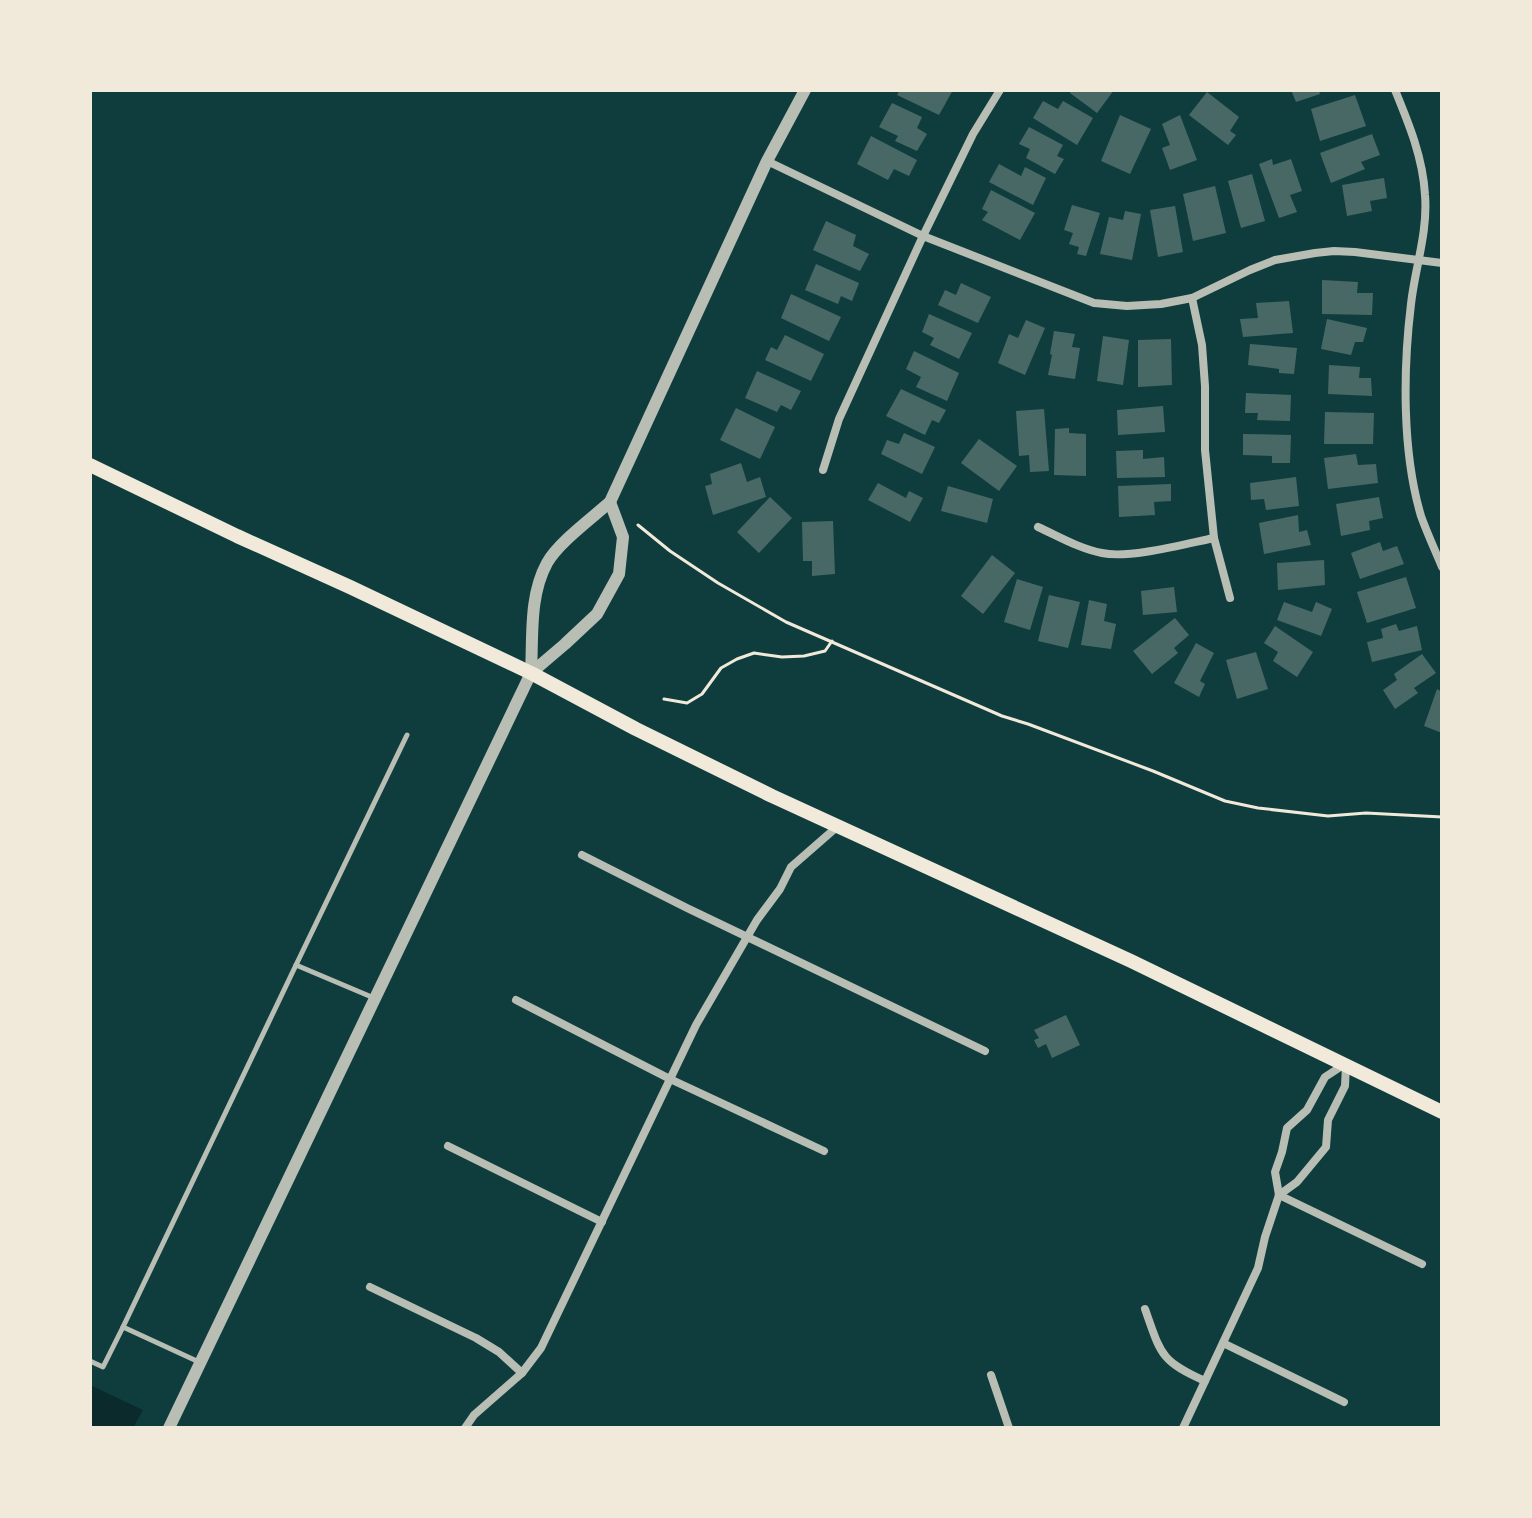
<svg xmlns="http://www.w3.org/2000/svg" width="1532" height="1518" font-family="'PT Sans',sans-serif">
  <rect width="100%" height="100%" fill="#0f3d3e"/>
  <polygon fill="#0a2a2b" points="90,1385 143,1410 133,1428 90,1428"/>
  <g fill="#486865">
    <polygon points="900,90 953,90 939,115 897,95"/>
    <polygon points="1071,90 1114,90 1097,113 1070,93"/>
    <polygon points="1291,90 1319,90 1320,94 1296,102"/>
    <polygon points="1207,92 1239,117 1230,131 1236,135 1228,145 1189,115"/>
    <polygon points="1355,95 1366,126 1320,141 1311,109"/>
    <polygon points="1043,101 1058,109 1063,101 1093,118 1077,145 1033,118"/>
    <polygon points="892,103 922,117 917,128 927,134 917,151 895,141 898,136 879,127"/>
    <polygon points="1120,115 1151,129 1130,174 1101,161"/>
    <polygon points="1180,115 1197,160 1170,170 1162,148 1170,145 1162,124"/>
    <polygon points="1029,127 1063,145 1057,156 1064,159 1055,174 1026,158 1030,149 1019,144"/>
    <polygon points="1372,134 1380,155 1361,162 1365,169 1331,183 1320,153"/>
    <polygon points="871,136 917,160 909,176 894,169 888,180 857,164"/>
    <polygon points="1272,159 1273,165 1291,159 1302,191 1290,195 1297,212 1279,218 1259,164"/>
    <polygon points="999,164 1021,176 1025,167 1046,178 1033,205 989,182"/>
    <polygon points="1252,174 1265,221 1241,228 1228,181"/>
    <polygon points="1384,178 1387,198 1370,201 1372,211 1347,216 1342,185"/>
    <polygon points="1215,186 1226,233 1193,241 1183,194"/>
    <polygon points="991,190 1035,213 1020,240 982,220 988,212 982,209"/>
    <polygon points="1072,205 1100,213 1086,256 1077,254 1079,247 1069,244 1073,233 1064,230"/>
    <polygon points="1175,206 1183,252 1158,257 1150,210"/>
    <polygon points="1125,211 1141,214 1132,260 1100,254 1109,217 1123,220"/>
    <polygon points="826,221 856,235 853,246 869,254 860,271 813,250"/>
    <polygon points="816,264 859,283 852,301 841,296 838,304 805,290"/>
    <polygon points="1322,280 1358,282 1357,293 1373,293 1372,315 1322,314"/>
    <polygon points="961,283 991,297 978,323 938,305 945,290 956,295"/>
    <polygon points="791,294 841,317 829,341 781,318"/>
    <polygon points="1289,301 1293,333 1243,337 1240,319 1258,318 1256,303"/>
    <polygon points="929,314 972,333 959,359 930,345 934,338 922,332"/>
    <polygon points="1327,319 1367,328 1363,342 1355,342 1351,355 1321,349"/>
    <polygon points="1026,320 1045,328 1025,375 998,363 1009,334 1018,338"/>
    <polygon points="1054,331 1075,334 1072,347 1080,348 1075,379 1048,375 1052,355 1050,354"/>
    <polygon points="785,335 824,354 811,381 765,360 771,347 777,350"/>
    <polygon points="1103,336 1129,340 1123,385 1097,381"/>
    <polygon points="1171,339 1172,385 1138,387 1138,340"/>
    <polygon points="1250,344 1297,348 1294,374 1279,373 1279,369 1248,365"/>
    <polygon points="914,351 959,373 947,401 916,387 921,377 906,369"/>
    <polygon points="1329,365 1360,367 1359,378 1371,378 1372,396 1328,394"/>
    <polygon points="757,371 801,391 791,410 781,405 777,412 745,398"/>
    <polygon points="901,389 946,410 939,423 932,420 925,435 886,416"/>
    <polygon points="1246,393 1291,395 1290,421 1257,420 1258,413 1245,413"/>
    <polygon points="1163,406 1165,432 1118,435 1117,410"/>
    <polygon points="736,408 775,427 760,459 720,440"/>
    <polygon points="1044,409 1049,471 1030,472 1029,455 1019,456 1016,411"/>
    <polygon points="1325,412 1374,413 1373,444 1324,444"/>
    <polygon points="1069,428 1069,433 1086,434 1086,476 1054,475 1055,429"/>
    <polygon points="904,433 935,447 922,474 881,454 887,440 899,444"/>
    <polygon points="1243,434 1291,435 1290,463 1272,463 1272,456 1243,455"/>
    <polygon points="979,439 1017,466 999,491 961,463"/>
    <polygon points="1143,450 1143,459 1164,457 1165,477 1117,478 1116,451"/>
    <polygon points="1356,454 1358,465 1376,464 1378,483 1328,489 1324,458"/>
    <polygon points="741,463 747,482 760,477 766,497 713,515 705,486 712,484 710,474"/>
    <polygon points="1296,477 1299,506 1266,510 1264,499 1251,500 1250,483"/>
    <polygon points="878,483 906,498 909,491 923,498 910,522 868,500"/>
    <polygon points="1171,484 1171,501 1154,502 1155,515 1119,517 1118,486"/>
    <polygon points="948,486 993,499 987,523 941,511"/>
    <polygon points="770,497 792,518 759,553 737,532"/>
    <polygon points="1379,497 1383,518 1369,521 1370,530 1341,536 1336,504"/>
    <polygon points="1298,515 1299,532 1307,530 1311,545 1264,554 1259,523"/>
    <polygon points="833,521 835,574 812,576 812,561 803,561 802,522"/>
    <polygon points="1380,542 1383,551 1397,546 1404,564 1360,579 1351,553"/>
    <polygon points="992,555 1015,573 983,614 961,596"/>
    <polygon points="1324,560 1325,585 1278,590 1277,563"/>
    <polygon points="1406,577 1416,608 1367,623 1357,592"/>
    <polygon points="1017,579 1043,587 1030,630 1004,622"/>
    <polygon points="1174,587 1177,612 1143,615 1141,591"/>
    <polygon points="1049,595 1080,602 1068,648 1038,641"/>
    <polygon points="1089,600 1107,604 1104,621 1116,624 1111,649 1081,645"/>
    <polygon points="1284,602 1312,612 1316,602 1332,609 1321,636 1277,620"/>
    <polygon points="1175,618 1189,635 1174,648 1178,653 1152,674 1133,651"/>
    <polygon points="1396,624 1399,631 1417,626 1422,650 1372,662 1367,642 1383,638 1381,629"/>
    <polygon points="1275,626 1313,652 1297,677 1273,661 1278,652 1264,643"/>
    <polygon points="1196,643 1214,653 1200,681 1205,684 1199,697 1174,683"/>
    <polygon points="1256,652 1268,689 1237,699 1226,660"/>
    <polygon points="1422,654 1436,673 1414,688 1418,693 1395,709 1383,690 1397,680 1394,674"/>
    <polygon points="1437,689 1442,692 1442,733 1424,726"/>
    <polygon points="1066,1015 1080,1045 1052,1058 1046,1044 1038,1048 1034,1040 1039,1038 1034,1030"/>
  </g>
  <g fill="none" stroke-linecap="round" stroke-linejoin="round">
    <g stroke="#f1e9da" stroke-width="3">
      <polyline points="638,525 670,551 718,583 786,622 1002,716 1028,724 1153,771 1225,801 1258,808 1328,816 1366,813 1442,817"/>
      <polyline points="664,699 687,703 702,694 721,668 737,659 754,653 782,657 804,656 825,651 832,641"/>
    </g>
    <g stroke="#b8beb3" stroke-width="5">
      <polyline points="296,965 407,735"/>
      <polyline points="90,1361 103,1367 123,1327"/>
      <polyline points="199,1362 123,1327 296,965 374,998"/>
    </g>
    <g stroke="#b8beb3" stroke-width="8">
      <path d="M1395,90C1409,124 1423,158 1425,195C1428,232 1415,268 1411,304C1403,370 1402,452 1421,516C1427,533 1435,550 1442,567"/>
      <polyline points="767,161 923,236 1094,303 1127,306 1161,304 1192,298 1250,270 1275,260 1315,253 1334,251 1355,252 1442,263"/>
      <polyline points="1192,298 1202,345 1205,386 1205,450 1214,538 1230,598"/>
      <polyline points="823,470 839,419 923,236 973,134 1000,90"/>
      <path d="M1038,527C1058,536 1080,549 1102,553C1129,559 1185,544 1214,538"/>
      <polyline points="582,855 687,908 985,1051"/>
      <polyline points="516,1000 670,1079 824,1151"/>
      <polyline points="448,1146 602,1222"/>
      <polyline points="1279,1195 1422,1264"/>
      <polyline points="1279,1195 1297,1182 1326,1147 1328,1120 1345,1086 1346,1065"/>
      <polyline points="370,1287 476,1338 499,1352 522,1373"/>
      <path d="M1145,1309C1161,1354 1160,1361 1205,1381"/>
      <polyline points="1223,1343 1344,1402"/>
      <polyline points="991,1375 1009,1428"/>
      <polyline points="465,1428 474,1415 522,1373 541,1348 696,1025 757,920 780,889 791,867 838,826"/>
      <polyline points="1183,1428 1258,1268 1265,1237 1279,1195 1275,1172 1282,1152 1287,1128 1307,1110 1325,1077 1345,1064"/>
    </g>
    <g stroke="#b8beb3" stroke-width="12">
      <polyline points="531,673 565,644 597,614 619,574 623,537 610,502"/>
      <path d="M169,1428L531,673C533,636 529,596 547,563C558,543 592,518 610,502L767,161L805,90"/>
    </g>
    <polyline stroke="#f1e9da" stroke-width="14" points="90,465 237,536 350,587 531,673 636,729 772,796 1131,961 1442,1112"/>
  </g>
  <rect width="1532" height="1518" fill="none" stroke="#f1e9da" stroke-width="184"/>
</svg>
